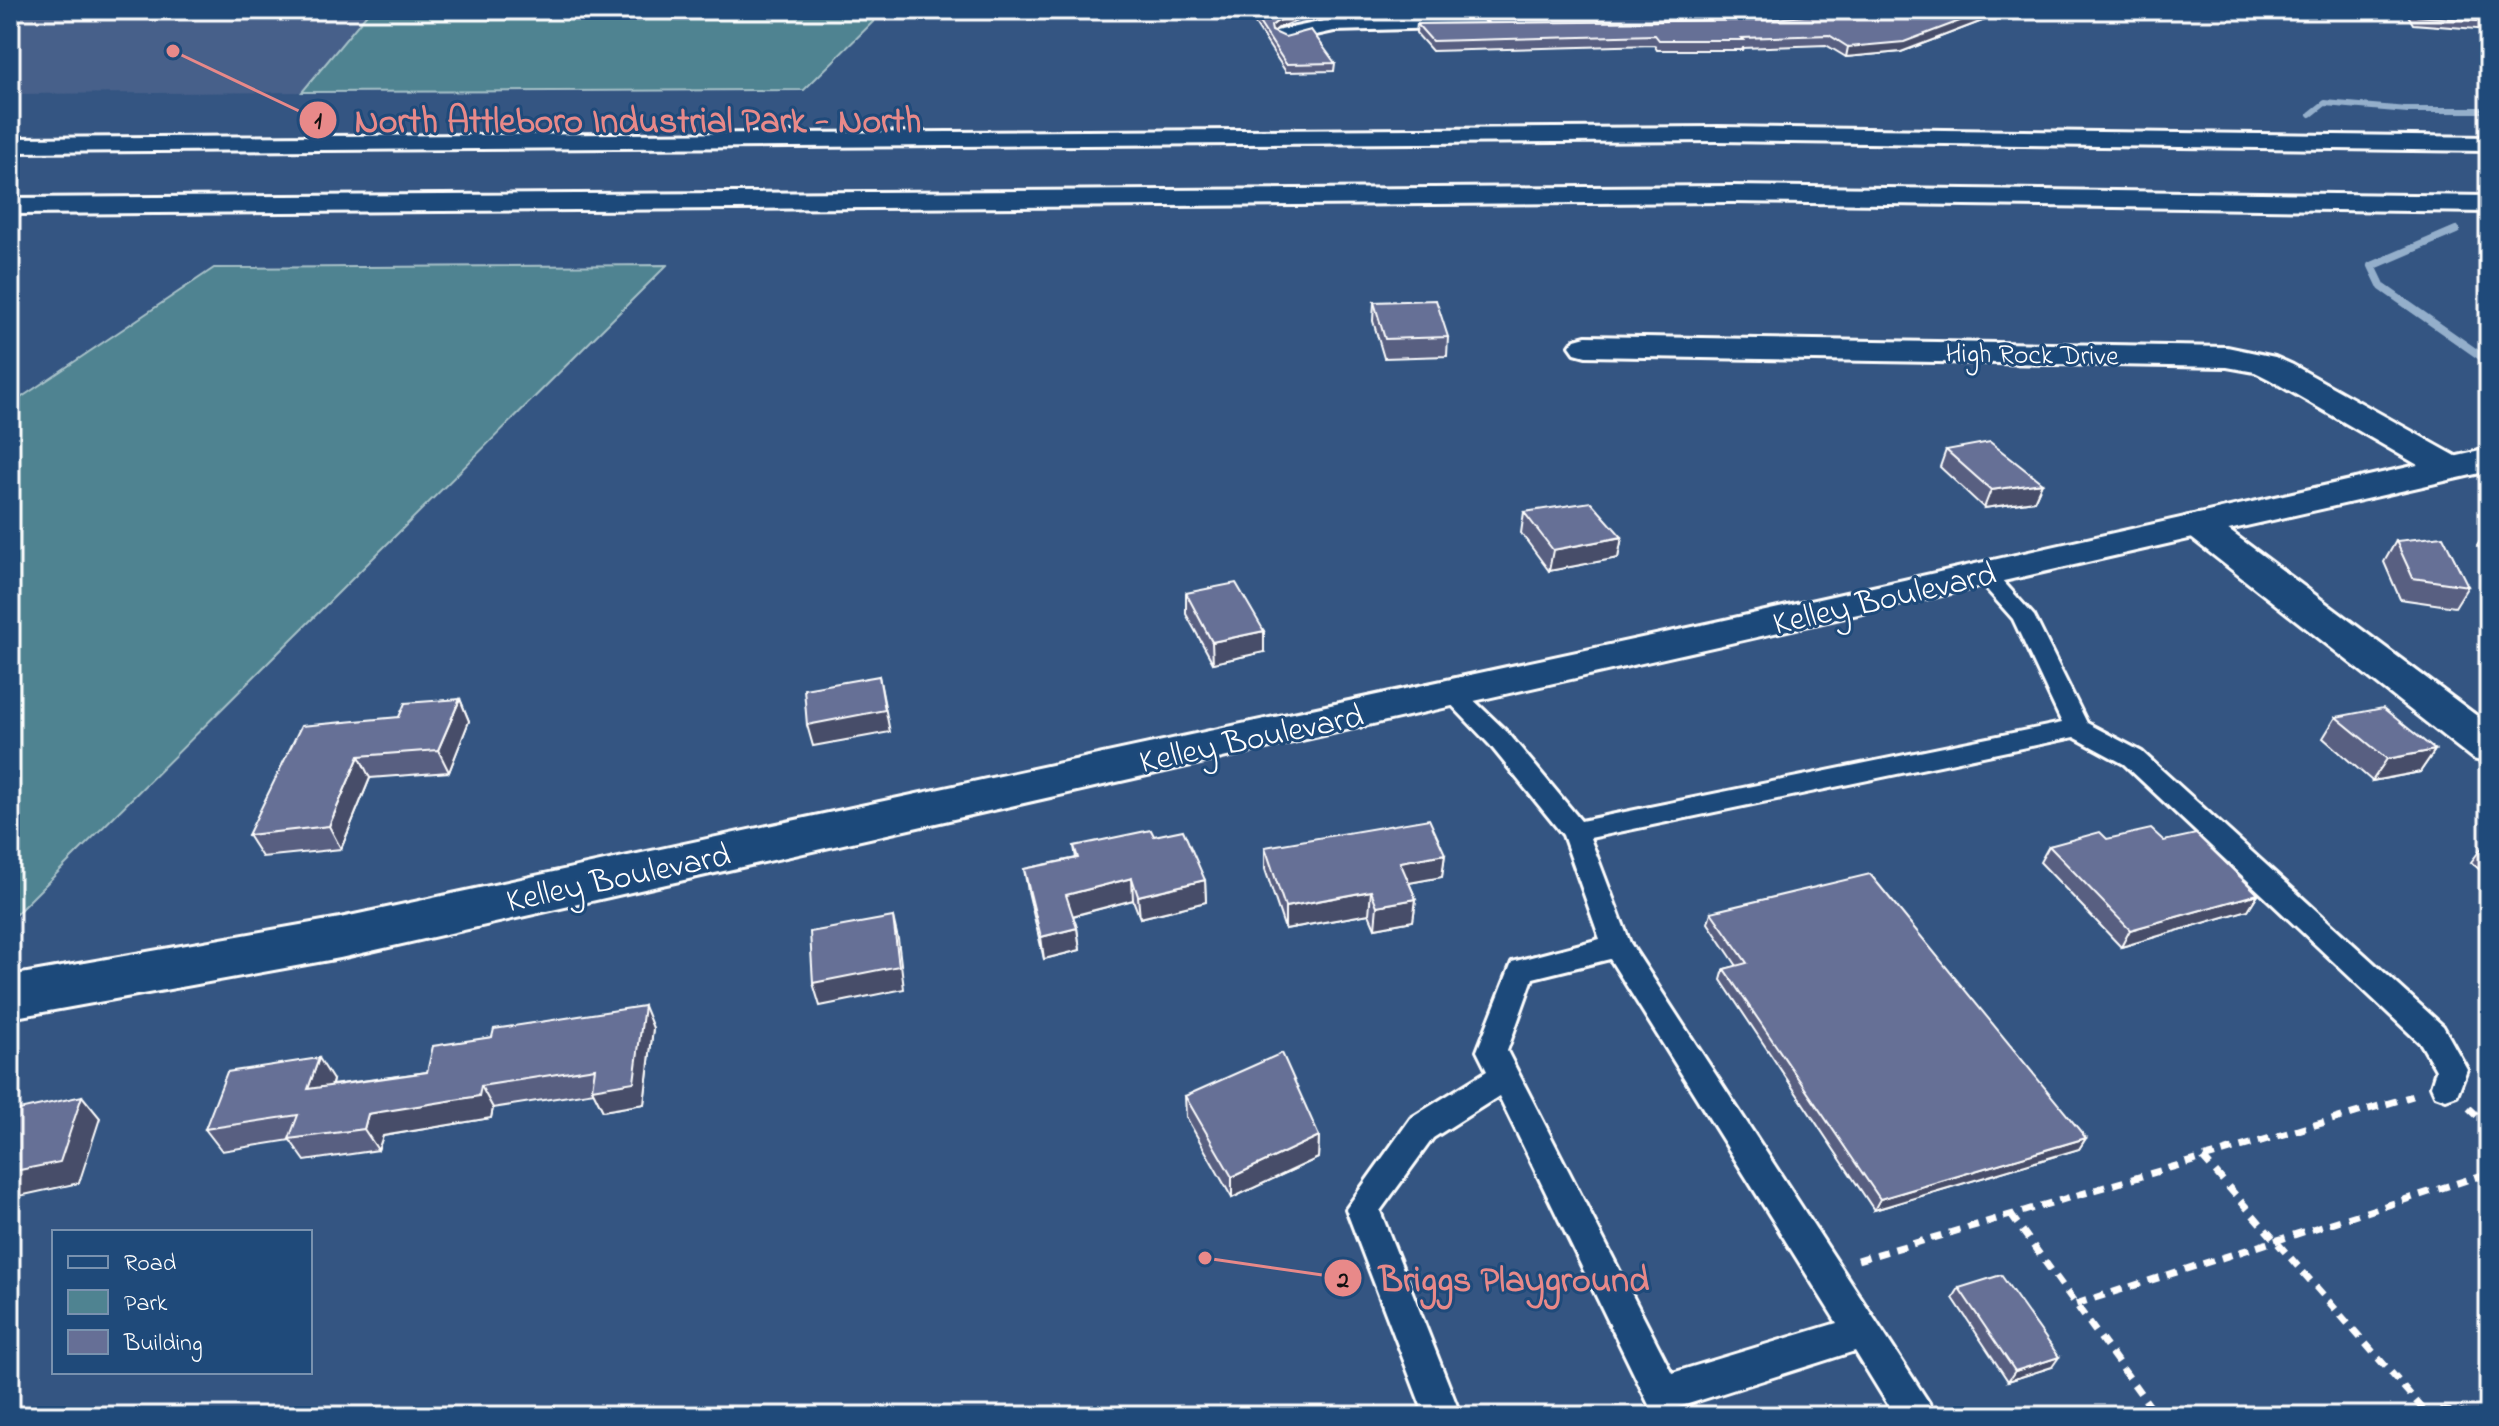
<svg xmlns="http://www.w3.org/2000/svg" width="2499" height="1426" font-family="'Indie Flower',sans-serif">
  <rect width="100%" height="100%" fill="#345582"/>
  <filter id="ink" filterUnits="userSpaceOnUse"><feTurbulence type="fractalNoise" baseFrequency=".0125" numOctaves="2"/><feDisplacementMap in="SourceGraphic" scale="16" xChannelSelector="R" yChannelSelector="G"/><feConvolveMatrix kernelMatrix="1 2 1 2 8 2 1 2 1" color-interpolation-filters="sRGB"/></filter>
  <g filter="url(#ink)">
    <polygon fill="#47608a" points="10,10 370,10 302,92 10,94"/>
    <g fill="#4f8391" stroke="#a7c1c8" stroke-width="2">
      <polygon points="370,10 885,10 804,90 302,92"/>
      <polygon points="667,265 10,920 10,405 214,268"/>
    </g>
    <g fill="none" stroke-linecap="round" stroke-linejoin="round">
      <polyline stroke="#94afcb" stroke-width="6" points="2311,114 2325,103 2408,110 2489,110"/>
      <polyline stroke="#94afcb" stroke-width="8" points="2456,230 2372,266 2382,287 2489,362"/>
      <g stroke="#fff" stroke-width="6">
        <path id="lane" d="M1984,568L1992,569L2034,616L2087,723L2142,752L2443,1026L2467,1069L2457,1095L2446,1099L2435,1095L2431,1086L2436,1070L2421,1044L2124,764L2074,737L1590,838L1630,943L1929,1403L1934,1416H1895L1855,1351L1663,1412L1650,1407L1499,1096L1433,1138L1380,1211L1461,1416H1425L1346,1209L1411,1118L1487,1071L1477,1051L1512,962L1600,939L1563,835L1490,745L1445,698L1441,693L1445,688H1461L1508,733L1581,821L2062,723L2013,619L1973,574ZM1610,959L1837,1323L1672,1373L1507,1051L1533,978Z"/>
      </g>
      <g stroke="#fff" stroke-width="6">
        <g id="street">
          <polygon points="1476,17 1486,23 1483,27 1334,31 1284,42 1273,36 1276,31 1334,19"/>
          <polygon points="1586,336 2227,347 2275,357 2293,365 2463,460 2468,468 2463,476 2450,479 2437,476 2269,379 2255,372 2227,367 1586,356 1575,353 1570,346 1575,339"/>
          <polygon points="2198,514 2211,517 2489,725 2489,763 2473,759 2185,533 2179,525 2185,517"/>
        </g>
      </g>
      <g stroke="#fff" stroke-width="6">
        <polygon id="secondary" points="2489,449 2489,471 340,958 10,1018 10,976 340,918 1716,622"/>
      </g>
      <g stroke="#fff" stroke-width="6">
        <g id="highway">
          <polygon points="1718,127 2489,137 2489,151 1718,141 10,152 10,138"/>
          <polygon points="1732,186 2489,196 2489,212 1732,202 10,214 10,198"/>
        </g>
      </g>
      <g stroke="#fff" stroke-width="7" stroke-dasharray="11 8" stroke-linecap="butt">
        <polyline points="2469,1108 2489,1127"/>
        <polyline points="2203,1158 2429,1416"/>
        <polyline points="2011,1215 2157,1416"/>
        <polyline points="1858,1260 2413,1096"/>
        <polyline points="2076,1304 2489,1173"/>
        <polyline points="2422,1416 2441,1410 2480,1416"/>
      </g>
      <use href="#lane" fill="#1f4a7a" fill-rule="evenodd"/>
      <use href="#street" fill="#1f4a7a" fill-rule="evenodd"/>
      <use href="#secondary" fill="#1f4a7a" fill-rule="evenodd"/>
      <use href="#highway" fill="#1f4a7a" fill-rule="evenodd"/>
    </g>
    <g fill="#585f81" stroke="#fff" stroke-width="2">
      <polygon points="1246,10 1297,10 1299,20 1278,28 1273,32 1335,63 1334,71 1286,72"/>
      <polygon points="1396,10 1780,10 1761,12 1401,15"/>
      <polygon points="2405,10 2489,10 2489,30 2413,24"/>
      <polygon points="1998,15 1901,52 1846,57 1826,45 1743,48 1742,50 1657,50 1654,45 1432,51 1416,33 1417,24 1763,20"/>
      <polygon points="1374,302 1448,337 1447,356 1384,358 1373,321"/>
      <polygon points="1946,450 2042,483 2034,501 1984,508 1940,467"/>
      <polygon points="1524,512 1622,537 1618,558 1549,571 1521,533"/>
      <polygon points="2489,527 2489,555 2477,546"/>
      <polygon points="2396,541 2468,586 2455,607 2400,599 2384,562"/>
      <polygon points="1186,593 1264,652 1213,663 1186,614"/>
      <polygon points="460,699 469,721 449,772 370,778 341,849 262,857 248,835 399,717"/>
      <polygon points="2336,717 2435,750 2420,772 2372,781 2323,738"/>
      <polygon points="1154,836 1205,880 1206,902 1140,918 1133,900 1073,916 1077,928 1080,950 1044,959 1028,891 1024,869 1076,858 1074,846"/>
      <polygon points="2107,839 2164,841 2258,894 2248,910 2121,947 2040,862 2049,846"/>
      <polygon points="2488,840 2489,840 2489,878 2471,862"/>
      <polygon points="1265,847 1445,854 1442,877 1409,883 1416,899 1413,921 1375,928 1369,914 1285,929 1265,869"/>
      <polygon points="1711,912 2086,1138 2079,1149 1874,1210 1721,980 1724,969 1737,966 1708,923"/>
      <polygon points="653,1028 644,1104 603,1111 594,1092 493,1108 491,1118 383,1136 378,1150 305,1161 290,1140 222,1151 205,1129 333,1080 332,1085 427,1072"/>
      <polygon points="1185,1096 1319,1136 1318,1158 1232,1198 1186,1117"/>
      <polygon points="1959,1288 2052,1367 2008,1381 1953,1298"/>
    </g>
    <g fill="#474e69" stroke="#fff" stroke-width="2">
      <polygon points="1989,10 2000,10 1998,15 1901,52 1846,57 1848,47"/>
      <polygon points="1299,13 1299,20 1278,28 1271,34 1271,26 1278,21"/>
      <polygon points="2042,483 2034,501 1984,508 1991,490"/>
      <polygon points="1622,537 1618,558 1549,571 1553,550"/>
      <polygon points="1264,631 1264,652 1213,663 1212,642"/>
      <polygon points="879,676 890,732 813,746 807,725"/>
      <polygon points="460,699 469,721 449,772 438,750"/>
      <polygon points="2435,750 2420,772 2372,781 2387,759"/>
      <polygon points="359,756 370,778 341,849 329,826"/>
      <polygon points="1445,854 1442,877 1398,885 1400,862"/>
      <polygon points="1132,878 1133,900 1068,917 1066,895"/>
      <polygon points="1205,880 1206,902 1140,918 1138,896"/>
      <polygon points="1371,891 1369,914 1285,929 1285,907"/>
      <polygon points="2258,894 2248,910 2121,947 2130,930"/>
      <polygon points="1416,899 1413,921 1375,928 1377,906"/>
      <polygon points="893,917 898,939 904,989 820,1006 813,983"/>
      <polygon points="1077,928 1080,950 1044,959 1041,937"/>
      <polygon points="644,1006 653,1028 644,1104 603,1111 592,1089"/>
      <polygon points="319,1058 333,1080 324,1110 308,1089"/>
      <polygon points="481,1086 493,1108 491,1118 383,1136 378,1150 364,1129 368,1114"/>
      <polygon points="82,1096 100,1118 79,1183 10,1198 10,1172"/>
      <polygon points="1319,1136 1318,1158 1232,1198 1232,1177"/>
      <polygon points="2086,1138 2079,1149 1874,1210 1880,1199"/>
      <polygon points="2059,1357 2052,1367 2008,1381 2015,1371"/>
    </g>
    <g fill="#666f96" stroke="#fff" stroke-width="2">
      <polygon points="1251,10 1297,10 1299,13 1278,21 1271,26 1272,31 1285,37 1311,30 1335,63 1286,64"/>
      <polygon points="1866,10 1989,10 1904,42 1848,47 1829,35 1742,38 1744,40 1659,40 1655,35 1432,41 1417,24 1763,20"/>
      <polygon points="2413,10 2489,10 2489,22 2417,16"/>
      <polygon points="1436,300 1448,337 1385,339 1374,302"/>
      <polygon points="1990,442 2042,483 1991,490 1946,450"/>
      <polygon points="1591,502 1622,537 1553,550 1524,512"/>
      <polygon points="2443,536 2468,586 2413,578 2396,541"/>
      <polygon points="1236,583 1264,631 1212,642 1186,593"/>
      <polygon points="879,676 885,710 807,725 804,689"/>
      <polygon points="460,699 438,750 359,756 329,826 248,835 301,726 399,717 405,703"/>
      <polygon points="2383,708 2435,750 2387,759 2336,717"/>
      <polygon points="1429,819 1445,854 1400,862 1416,899 1377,906 1371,891 1285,907 1265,847"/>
      <polygon points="2151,829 2164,841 2196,834 2258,894 2130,930 2049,846 2100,832 2107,839"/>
      <polygon points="1151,830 1154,836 1183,830 1205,880 1138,896 1132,878 1066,895 1077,928 1041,937 1024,869 1078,858 1074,846"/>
      <polygon points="1870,874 2086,1138 1880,1199 1724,969 1747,963 1711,912"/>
      <polygon points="893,917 899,966 813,983 810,932"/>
      <polygon points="644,1006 634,1082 592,1089 595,1068 481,1086 479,1096 368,1114 364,1129 289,1139 298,1115 205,1129 227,1072 319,1058 308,1089 427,1072 433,1046 492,1037 494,1029"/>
      <polygon points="1282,1053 1319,1136 1232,1177 1185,1096"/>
      <polygon points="82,1096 60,1162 10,1172 10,1112"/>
      <polygon points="2001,1275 2059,1357 2015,1371 1959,1288"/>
    </g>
  </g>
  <g text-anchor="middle" stroke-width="6" stroke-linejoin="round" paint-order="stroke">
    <g font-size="28" fill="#fff" stroke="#1f4a7a">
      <text transform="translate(2032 353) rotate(1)" y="10">High Rock Drive</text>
    </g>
    <g font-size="34" fill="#fff" stroke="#1f4a7a">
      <text transform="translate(1884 597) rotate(-13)" y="12">Kelley Boulevard</text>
      <text transform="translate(1251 737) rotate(-12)" y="12">Kelley Boulevard</text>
      <text transform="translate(618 876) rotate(-12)" y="12">Kelley Boulevard</text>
    </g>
  </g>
  <path fill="none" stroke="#e88989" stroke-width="3" d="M173 51L318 120M1205 1258L1343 1278"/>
  <g fill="#e88989" stroke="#1f4a7a" stroke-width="3">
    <circle cx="173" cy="51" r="8"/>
    <circle cx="1205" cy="1258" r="8"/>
    <circle cx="318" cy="120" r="20"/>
    <circle cx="1343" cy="1278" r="20"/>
  </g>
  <g font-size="24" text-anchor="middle" font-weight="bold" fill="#111">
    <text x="318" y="128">1</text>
    <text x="1343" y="1287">2</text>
  </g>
  <g font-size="36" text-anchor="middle" font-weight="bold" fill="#e88989" stroke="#1f4a7a" stroke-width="6" stroke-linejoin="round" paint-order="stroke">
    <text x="638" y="132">North Attleboro Industrial Park - North</text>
    <text x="1514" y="1291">Briggs Playground</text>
  </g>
  <rect width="2499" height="1426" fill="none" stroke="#1f4a7a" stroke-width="40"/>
  <rect x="20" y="20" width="2459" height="1386" fill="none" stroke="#fff" stroke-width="3" filter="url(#ink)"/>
  <rect x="52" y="1230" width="260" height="144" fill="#1f4a7a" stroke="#7992af" stroke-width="2"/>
  <rect x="68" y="1256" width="40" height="12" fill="#1f4a7a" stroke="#7992af" stroke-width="2"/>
  <text x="124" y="1270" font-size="24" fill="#ffffff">Road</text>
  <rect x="68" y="1290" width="40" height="24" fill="#4f8391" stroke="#7992af" stroke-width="2"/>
  <text x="124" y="1310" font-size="24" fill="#ffffff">Park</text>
  <rect x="68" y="1330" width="40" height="24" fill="#666f96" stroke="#7992af" stroke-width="2"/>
  <text x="124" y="1350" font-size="24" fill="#ffffff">Building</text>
</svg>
